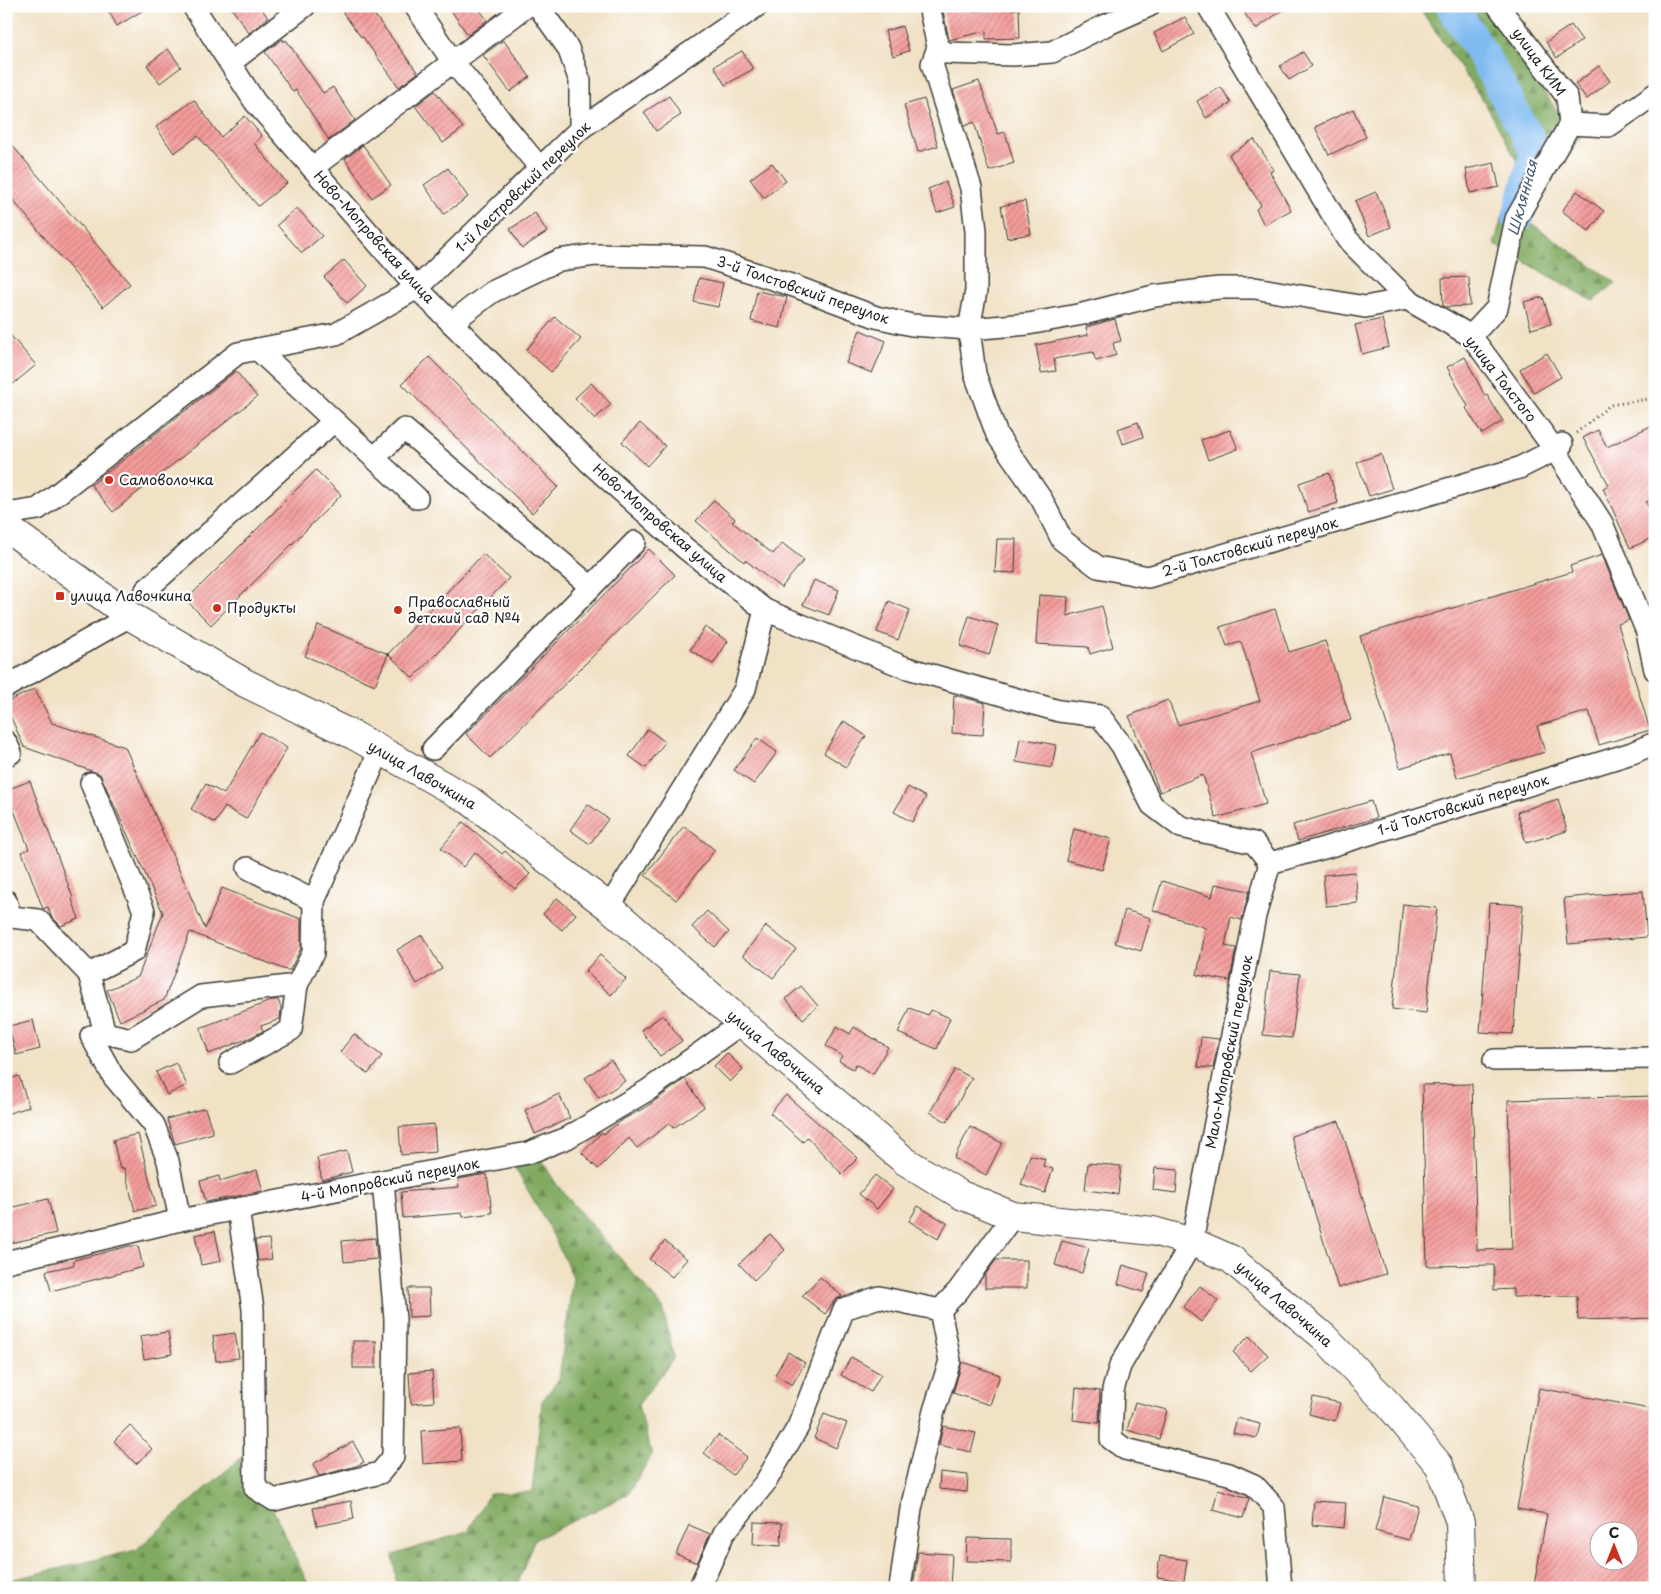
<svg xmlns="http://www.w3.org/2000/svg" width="1661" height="1594" font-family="'Playpen Sans',sans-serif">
  <defs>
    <pattern id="forest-firs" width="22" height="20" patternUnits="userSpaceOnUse" patternTransform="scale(1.25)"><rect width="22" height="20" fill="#80aa60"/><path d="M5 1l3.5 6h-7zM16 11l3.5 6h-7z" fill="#688a4e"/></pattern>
    <pattern id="building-hatch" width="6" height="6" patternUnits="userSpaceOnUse" patternTransform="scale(1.25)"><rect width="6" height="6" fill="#f49d9b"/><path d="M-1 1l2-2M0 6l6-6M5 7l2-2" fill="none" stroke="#c57f7e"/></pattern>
  </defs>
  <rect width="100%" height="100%" fill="#fff"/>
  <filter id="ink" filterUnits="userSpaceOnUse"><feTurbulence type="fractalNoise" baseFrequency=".02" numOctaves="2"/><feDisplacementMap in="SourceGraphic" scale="10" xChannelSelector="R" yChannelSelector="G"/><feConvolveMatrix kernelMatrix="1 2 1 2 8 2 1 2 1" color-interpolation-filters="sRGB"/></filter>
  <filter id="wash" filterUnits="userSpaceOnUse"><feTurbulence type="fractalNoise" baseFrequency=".0096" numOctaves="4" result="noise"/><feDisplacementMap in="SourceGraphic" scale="20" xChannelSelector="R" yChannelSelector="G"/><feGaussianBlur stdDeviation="1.12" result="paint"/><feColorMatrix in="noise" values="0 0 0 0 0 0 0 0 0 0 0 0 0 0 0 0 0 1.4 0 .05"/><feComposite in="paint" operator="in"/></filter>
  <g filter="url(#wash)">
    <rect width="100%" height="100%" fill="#f1e2c6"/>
    <g fill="url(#forest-firs)" stroke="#4e633e">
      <polygon points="1418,6 1483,6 1560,115 1581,136 1524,218 1616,283 1593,301 1494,244 1518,163 1486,105"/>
      <polygon points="541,1159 557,1185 663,1308 674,1358 638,1405 652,1455 627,1495 534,1540 516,1588 397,1588 393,1555 468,1531 489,1494 532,1492 542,1401 559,1379 573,1277 549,1227 515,1168"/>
      <polygon points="245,1454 251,1499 270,1503 310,1588 6,1588 6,1581 136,1550"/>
    </g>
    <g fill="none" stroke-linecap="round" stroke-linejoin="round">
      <polyline stroke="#7fbaf1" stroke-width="32" points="1452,6 1484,57 1536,152 1518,217"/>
    </g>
    <g id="blocks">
      <g fill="url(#building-hatch)" fill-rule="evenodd">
        <polygon points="106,6 150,6 117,26"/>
        <polygon points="230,6 260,6 268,18 249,33"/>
        <polygon points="338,6 368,6 418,73 399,87 362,36 361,37"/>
        <polygon points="448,6 477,6 487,20 468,35"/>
        <polygon points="942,6 971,6 972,11 1019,9 1020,38 986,39 986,31 949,40"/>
        <polygon points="1255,6 1288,6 1256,29 1245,14"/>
        <polygon points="1185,17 1194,34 1163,51 1154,33"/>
        <polygon points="1571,25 1582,40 1557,58 1546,42"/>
        <polygon points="902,26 909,51 893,56 885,31"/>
        <polygon points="283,39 284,42 286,40 323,93 333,87 355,120 329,140 296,90 293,92 265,52"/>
        <polygon points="502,41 504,41 530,77 510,92 483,55"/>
        <polygon points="168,49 181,67 160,83 147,65"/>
        <polygon points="742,51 753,69 725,85 714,66"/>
        <polygon points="1303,52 1312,66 1289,80 1280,66"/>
        <polygon points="1599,66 1610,81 1587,99 1575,84"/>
        <polygon points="979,81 998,134 1005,132 1014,163 989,171 974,122 965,126 953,90"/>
        <polygon points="1221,87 1231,103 1206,118 1197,101"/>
        <polygon points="435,91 463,128 443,143 415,106"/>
        <polygon points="669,96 681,115 656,131 644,112"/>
        <polygon points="924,99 938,146 918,152 904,105"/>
        <polygon points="194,100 221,137 245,116 262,136 254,143 287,183 258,206 198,136 174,153 156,127"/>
        <polygon points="1353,109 1366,137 1329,155 1315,127"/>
        <polygon points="6,138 130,284 103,307 6,192"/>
        <polygon points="1254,139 1274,170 1270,172 1291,210 1264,225 1256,209 1261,205 1229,155"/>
        <polygon points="363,145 391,185 372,198 345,159"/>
        <polygon points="772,163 786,181 764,198 750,179"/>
        <polygon points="1494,163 1499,187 1470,193 1466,169"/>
        <polygon points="448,168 468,197 444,214 424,185"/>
        <polygon points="946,182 955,207 937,213 928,189"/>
        <polygon points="1577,191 1604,211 1589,231 1562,211"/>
        <polygon points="1376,192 1391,227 1369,236 1355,201"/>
        <polygon points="1025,201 1031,234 1007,238 1001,206"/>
        <polygon points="297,208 322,236 302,253 277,225"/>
        <polygon points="535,213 547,232 522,248 510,229"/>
        <polygon points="344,260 367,286 347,303 324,277"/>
        <polygon points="1469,277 1470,306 1446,307 1443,306 1442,278"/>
        <polygon points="699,278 723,283 718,307 694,302"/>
        <polygon points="757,291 787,297 780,328 751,321"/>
        <polygon points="1543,297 1551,324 1531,329 1524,302"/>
        <polygon points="555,317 581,339 551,372 526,350"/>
        <polygon points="1115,319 1121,341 1113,343 1116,355 1096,361 1093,352 1054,359 1056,371 1041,373 1036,345 1088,335 1086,327"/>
        <polygon points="1382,319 1389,347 1362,354 1355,325"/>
        <polygon points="6,330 36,365 6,390"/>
        <polygon points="860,330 886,341 872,373 846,363"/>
        <polygon points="1547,353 1561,377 1534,393 1520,369"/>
        <polygon points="429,357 558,487 532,513 402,384"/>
        <polygon points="1465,357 1485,396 1487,395 1503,421 1482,434 1466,408 1468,406 1447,367"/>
        <polygon points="236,371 257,397 113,512 91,485"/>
        <polygon points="591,383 611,404 595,419 575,398"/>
        <polygon points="1138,422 1143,437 1123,444 1118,429"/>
        <polygon points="640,423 665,446 647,466 622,442"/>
        <polygon points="1655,424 1655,498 1646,502 1655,521 1655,537 1630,548 1603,488 1609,485 1583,438 1598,430 1607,447"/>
        <polygon points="1230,430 1238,449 1208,460 1201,440"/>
        <polygon points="1381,454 1392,489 1369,496 1357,462"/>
        <polygon points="316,470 341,495 211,625 186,600"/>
        <polygon points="1329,473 1338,503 1308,512 1299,483"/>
        <polygon points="714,500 735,519 732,522 773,554 782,543 804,560 781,588 745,560 744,562 696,521"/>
        <polygon points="997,539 1016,539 1015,573 995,572"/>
        <polygon points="649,549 675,575 490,758 466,734"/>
        <polygon points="483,554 509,578 413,678 388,654"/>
        <polygon points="1602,555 1629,620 1618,624 1650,730 1599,745 1589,711 1537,726 1545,752 1457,778 1450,753 1400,768 1360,636 1572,572 1570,566"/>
        <polygon points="814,580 839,590 829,615 803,605"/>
        <polygon points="1039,595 1068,597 1067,616 1102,606 1113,647 1090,654 1088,647 1036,644"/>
        <polygon points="889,601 910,610 898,640 877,632"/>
        <polygon points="1275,609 1289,652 1325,641 1351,720 1251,753 1266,804 1216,818 1203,775 1160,792 1129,716 1168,700 1178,725 1260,701 1241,642 1227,646 1220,627"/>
        <polygon points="969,616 998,625 989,655 960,646"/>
        <polygon points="318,625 388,654 375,685 305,656"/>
        <polygon points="705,627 728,641 713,664 690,650"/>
        <polygon points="35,689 52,723 125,747 205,929 222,888 301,919 301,948 290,970 286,970 190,932 164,1000 120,1021 107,990 138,977 163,913 100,774 24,747 6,706 6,702"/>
        <polygon points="954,695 985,703 983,735 952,733"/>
        <polygon points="844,721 866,736 846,767 824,753"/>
        <polygon points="648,729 665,742 646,768 629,756"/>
        <polygon points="260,732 287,748 246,819 225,807 215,823 191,809 206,784 224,794"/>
        <polygon points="757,738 777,752 754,784 734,770"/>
        <polygon points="1020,738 1056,745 1052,768 1016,762"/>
        <polygon points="30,781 73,898 72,899 79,919 61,926 51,916 48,907 43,909 22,852 29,849 6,790"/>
        <polygon points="908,787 926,797 912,822 894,812"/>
        <polygon points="1558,799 1567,831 1526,843 1517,812"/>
        <polygon points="1371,801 1376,818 1298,841 1293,825"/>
        <polygon points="588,804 608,819 590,844 570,830"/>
        <polygon points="463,822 502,854 505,851 530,874 515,889 475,852 463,867 441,848"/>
        <polygon points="684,826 715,850 676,900 645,875"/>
        <polygon points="1074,829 1111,839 1102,870 1066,860"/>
        <polygon points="1355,872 1358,903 1326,906 1323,875"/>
        <polygon points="1162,881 1212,897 1215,884 1249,891 1242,920 1231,917 1225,946 1236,948 1230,981 1197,975 1206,928 1153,910"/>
        <polygon points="1643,891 1647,937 1568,944 1564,898"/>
        <polygon points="557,898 576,914 562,930 543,914"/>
        <polygon points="1489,903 1523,905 1513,1034 1480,1032"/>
        <polygon points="1403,904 1437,908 1426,1013 1392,1009"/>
        <polygon points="1125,910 1151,918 1141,951 1115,943"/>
        <polygon points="707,911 729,932 715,947 692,927"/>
        <polygon points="766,926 796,949 773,978 743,955"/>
        <polygon points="422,935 442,969 417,984 397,950"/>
        <polygon points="600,955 626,979 611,995 585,971"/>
        <polygon points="1270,971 1300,974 1292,1038 1263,1035"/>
        <polygon points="801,986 818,1006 803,1019 786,999"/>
        <polygon points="273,1000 278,1000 281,1008 280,1019 261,1026 263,1031 249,1038 209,1054 200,1028"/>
        <polygon points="909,1008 928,1015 931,1010 950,1018 937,1049 898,1033"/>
        <polygon points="663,1015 682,1041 660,1056 641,1030"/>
        <polygon points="33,1020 40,1049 16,1055 9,1026"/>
        <polygon points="837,1026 850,1034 854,1027 888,1047 873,1074 856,1064 853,1069 839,1061 842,1056 826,1046"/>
        <polygon points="354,1034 382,1056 368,1074 340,1052"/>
        <polygon points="1201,1037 1219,1039 1213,1068 1198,1067"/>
        <polygon points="727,1053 743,1069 730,1082 714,1066"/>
        <polygon points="611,1060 625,1081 599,1098 585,1078"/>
        <polygon points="176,1063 187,1085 167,1095 156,1072"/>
        <polygon points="955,1069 972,1078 947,1122 930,1112"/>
        <polygon points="19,1076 29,1107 6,1114 6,1080"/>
        <polygon points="685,1079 704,1107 673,1128 670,1123 637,1148 629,1138 598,1169 582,1153 602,1132 604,1134 622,1120 646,1107"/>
        <polygon points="1472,1084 1477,1250 1512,1249 1508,1100 1655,1096 1655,1318 1578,1320 1577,1296 1513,1297 1513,1289 1494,1290 1494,1265 1427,1266 1422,1085"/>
        <polygon points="559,1094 570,1118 535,1134 525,1110"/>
        <polygon points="786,1095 858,1158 842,1174 807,1137 803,1142 770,1113"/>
        <polygon points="205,1108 213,1133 175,1144 167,1119"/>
        <polygon points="1339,1121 1386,1274 1338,1288 1291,1136"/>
        <polygon points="434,1124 436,1152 401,1155 399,1127"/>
        <polygon points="970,1127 1002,1143 986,1175 954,1158"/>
        <polygon points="138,1134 156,1206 135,1211 124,1168 120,1169 113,1140"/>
        <polygon points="347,1151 352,1172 322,1180 317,1158"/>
        <polygon points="1030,1155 1045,1159 1043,1166 1053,1169 1045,1193 1021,1185"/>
        <polygon points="1088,1163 1121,1166 1118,1194 1085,1190"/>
        <polygon points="1155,1168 1178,1170 1176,1193 1153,1190"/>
        <polygon points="257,1170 263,1191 206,1202 200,1181 219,1176 220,1181"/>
        <polygon points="487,1174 492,1213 463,1217 462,1213 403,1218 401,1192 459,1187 458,1179"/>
        <polygon points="875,1175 893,1189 877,1209 859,1194"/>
        <polygon points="48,1199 56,1233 6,1244 6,1209"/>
        <polygon points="918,1206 947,1223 938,1239 909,1221"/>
        <polygon points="215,1231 221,1261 201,1265 195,1235"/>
        <polygon points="770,1234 785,1250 754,1280 739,1264"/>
        <polygon points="375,1238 377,1259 344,1262 342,1241"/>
        <polygon points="269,1239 272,1259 258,1261 255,1240"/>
        <polygon points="665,1241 687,1259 672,1277 649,1259"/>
        <polygon points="1062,1241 1089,1248 1082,1273 1055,1265"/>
        <polygon points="129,1246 138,1246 143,1267 51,1291 46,1271 74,1265 74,1260"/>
        <polygon points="996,1260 1027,1260 1027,1288 985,1288 985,1275"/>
        <polygon points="1123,1265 1149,1273 1143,1292 1118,1284"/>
        <polygon points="820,1277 842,1296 835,1300 825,1314 802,1296"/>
        <polygon points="1200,1286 1218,1301 1201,1322 1183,1307"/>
        <polygon points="408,1288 429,1288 430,1316 409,1317"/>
        <polygon points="168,1332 172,1354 144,1359 140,1336"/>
        <polygon points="235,1333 239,1358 216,1361 213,1336"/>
        <polygon points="1249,1336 1268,1355 1251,1371 1233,1352"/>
        <rect x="353" y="1341" width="23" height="27"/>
        <polygon points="788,1352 805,1363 792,1385 775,1375"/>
        <polygon points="851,1357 881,1374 871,1392 841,1375"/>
        <polygon points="962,1362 1000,1375 990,1405 953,1393"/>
        <polygon points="432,1371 434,1402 411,1404 409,1373"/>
        <polygon points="1076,1388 1100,1391 1099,1423 1073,1420"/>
        <path d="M1539,1388L1655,1410V1588H1550L1534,1585L1547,1514L1517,1509ZM1598,1532H1628V1562H1598Z"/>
        <polygon points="1313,1397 1340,1403 1335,1421 1309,1414"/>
        <polygon points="1135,1402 1167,1410 1159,1439 1127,1430"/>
        <polygon points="824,1414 847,1423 836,1448 814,1438"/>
        <polygon points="1237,1418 1260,1424 1257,1438 1233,1433"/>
        <polygon points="130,1425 152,1449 136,1464 114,1441"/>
        <polygon points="943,1426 976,1433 971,1452 939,1445"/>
        <polygon points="460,1428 462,1461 423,1464 421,1431"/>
        <polygon points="718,1435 747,1457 733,1475 704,1453"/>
        <polygon points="353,1442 364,1462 356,1466 319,1476 313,1464"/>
        <polygon points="940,1472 968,1475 967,1492 939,1489"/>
        <polygon points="1218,1489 1249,1498 1243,1518 1213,1510"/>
        <polygon points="1384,1497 1418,1506 1409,1540 1375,1531"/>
        <polygon points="351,1501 354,1519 317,1526 313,1508"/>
        <polygon points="1314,1501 1346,1503 1344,1528 1312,1525"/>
        <polygon points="754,1522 782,1523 781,1546 753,1544"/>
        <polygon points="689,1525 710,1534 697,1563 676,1554"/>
        <polygon points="967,1538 1011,1539 1011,1562 966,1561"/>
        <polygon points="918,1552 952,1554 950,1588 913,1588"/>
        <polygon points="1160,1556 1187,1560 1184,1581 1157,1577"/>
      </g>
    </g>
  </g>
  <g filter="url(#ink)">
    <use href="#blocks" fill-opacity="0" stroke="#3c3a36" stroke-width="1"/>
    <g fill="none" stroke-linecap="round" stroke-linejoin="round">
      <g stroke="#3c3a36" stroke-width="24">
        <g id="minor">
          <polyline points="193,6 255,102 417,288 590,463 686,549 765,610 904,667 1059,711 1100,716 1122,746 1152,805 1181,827 1254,843 1270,863"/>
          <polyline points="415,6 453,62 540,168"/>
          <polyline points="538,6 568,48 580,81 580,129"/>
          <polyline points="929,6 938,47 932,64 971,188 976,231 976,291 969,329 975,374 997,435 1042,500 1062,540 1098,567 1148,577 1519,468 1555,450 1562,444"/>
          <polyline points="1208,6 1347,239 1407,299 1471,336 1555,450 1602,523 1647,632 1655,670"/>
          <polyline points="938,47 946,53 1013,55 1052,52 1104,26 1149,6"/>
          <polyline points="230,63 305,6"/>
          <polyline points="1570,124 1609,126 1655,94"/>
          <polyline points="312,168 527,6"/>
          <polyline points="451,323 492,292 559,260 595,255 705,257 794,286 876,317 912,325 969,329 1028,324 1083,314 1154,296 1219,288 1255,288 1365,307 1407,299"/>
          <polyline points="1471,336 1497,308 1516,219 1570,124 1567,97 1498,6"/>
          <polyline points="257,349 417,498"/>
          <polyline points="374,458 404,429 591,587"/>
          <polyline points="6,514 38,509 238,353 336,334 417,288 580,129 757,6"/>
          <polyline points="146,590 334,421"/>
          <polyline points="6,687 130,616"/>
          <polyline points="6,742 11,753 6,755"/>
          <polyline points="433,749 635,542"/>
          <polyline points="91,783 144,911 134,951 89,974 105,1033 131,1039 201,996 297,985 313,953 314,901"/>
          <polyline points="1270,863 1255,916 1192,1242 1120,1366 1113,1390 1111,1439 1125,1449 1229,1474 1254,1485 1274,1507 1281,1588"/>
          <polyline points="1270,863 1324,848 1632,753 1655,743"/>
          <polyline points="248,868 314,901 380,750"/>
          <polyline points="6,901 11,917 38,920 89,974"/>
          <polyline points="609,907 745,689 765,610"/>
          <polyline points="91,1036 113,1076 154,1125 168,1161 180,1220"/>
          <polyline points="1494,1060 1655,1058"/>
          <polyline points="230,1063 291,1030 297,985"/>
          <polyline points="238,1209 253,1309 255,1488 274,1500 380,1473 393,1457 395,1319 383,1181"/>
          <polyline points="6,1262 180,1220 528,1153 567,1138 648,1090 742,1023"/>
          <polyline points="702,1588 702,1582 724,1533 765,1483 798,1427 844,1309 879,1297 940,1310 958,1291 1013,1216"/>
          <polyline points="900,1588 911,1509 934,1411 950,1361 940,1310"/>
        </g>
      </g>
      <g stroke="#3c3a36" stroke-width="30">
        <polyline id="major" points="6,527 130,616 245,683 355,736 469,800 609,907 742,1023 905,1161 961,1195 1013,1216 1153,1231 1192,1242 1231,1259 1324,1337 1390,1406 1439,1465 1460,1522 1462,1588"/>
      </g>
      <polyline stroke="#3c3a36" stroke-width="3" stroke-dasharray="1 4" stroke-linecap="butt" points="1576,433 1610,405 1655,398"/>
      <use href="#minor" stroke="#fff" stroke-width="21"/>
      <use href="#major" stroke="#fff" stroke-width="28"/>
    </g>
  </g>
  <g fill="#c8321e" stroke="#fff" stroke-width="2">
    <circle cx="109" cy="480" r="5"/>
    <rect x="55" y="591" width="10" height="10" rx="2.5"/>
    <circle cx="217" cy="608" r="5"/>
    <circle cx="398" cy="610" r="5"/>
  </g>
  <g text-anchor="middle" stroke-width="4.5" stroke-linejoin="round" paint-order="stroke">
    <g font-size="14" fill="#1c1c1c" stroke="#fff">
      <text transform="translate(1539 62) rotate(54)" y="5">улица КИМ</text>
      <text transform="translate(523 187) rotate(-44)" y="5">1-й Лестровский переулок</text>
      <text transform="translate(374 237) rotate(48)" y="5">Ново-Мопровская улица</text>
      <text transform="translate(803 290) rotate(19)" y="5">3-й Толстовский переулок</text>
      <text transform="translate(1501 379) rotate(52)" y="5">улица Толстого</text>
      <text transform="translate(660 523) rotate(41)" y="5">Ново-Мопровская улица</text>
      <text transform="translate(1250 547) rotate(-16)" y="5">2-й Толстовский переулок</text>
      <text transform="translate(422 775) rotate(30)" y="5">улица Лавочкина</text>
      <text transform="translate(1463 805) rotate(-17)" y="5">1-й Толстовский переулок</text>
      <text transform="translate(776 1052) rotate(40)" y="5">улица Лавочкина</text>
      <text transform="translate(1229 1052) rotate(-79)" y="5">Мало-Мопровский переулок</text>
      <text transform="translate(390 1180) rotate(-11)" y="5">4-й Мопровский переулок</text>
      <text transform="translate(1284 1304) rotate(41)" y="5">улица Лавочкина</text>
    </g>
    <g font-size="14" fill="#1c1c1c" stroke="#fff" text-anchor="start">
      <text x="119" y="485">Самоволочка</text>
      <text x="70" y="601">улица Лавочкина</text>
      <text x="408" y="607">Православный<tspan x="408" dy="16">детский сад №4</tspan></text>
      <text x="227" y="613">Продукты</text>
    </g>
    <g font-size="15" font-style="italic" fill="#445b71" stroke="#fff">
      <text transform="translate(1523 198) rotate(-75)" y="5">Шклянная</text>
    </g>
  </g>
  <rect width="1661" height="1594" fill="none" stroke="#fff" stroke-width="25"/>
  <g transform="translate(1614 1546)"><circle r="24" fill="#ffffff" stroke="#a4a4a4"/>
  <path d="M0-4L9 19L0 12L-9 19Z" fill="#c8321e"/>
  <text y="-8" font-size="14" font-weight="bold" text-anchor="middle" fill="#1c1c1c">С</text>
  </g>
</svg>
